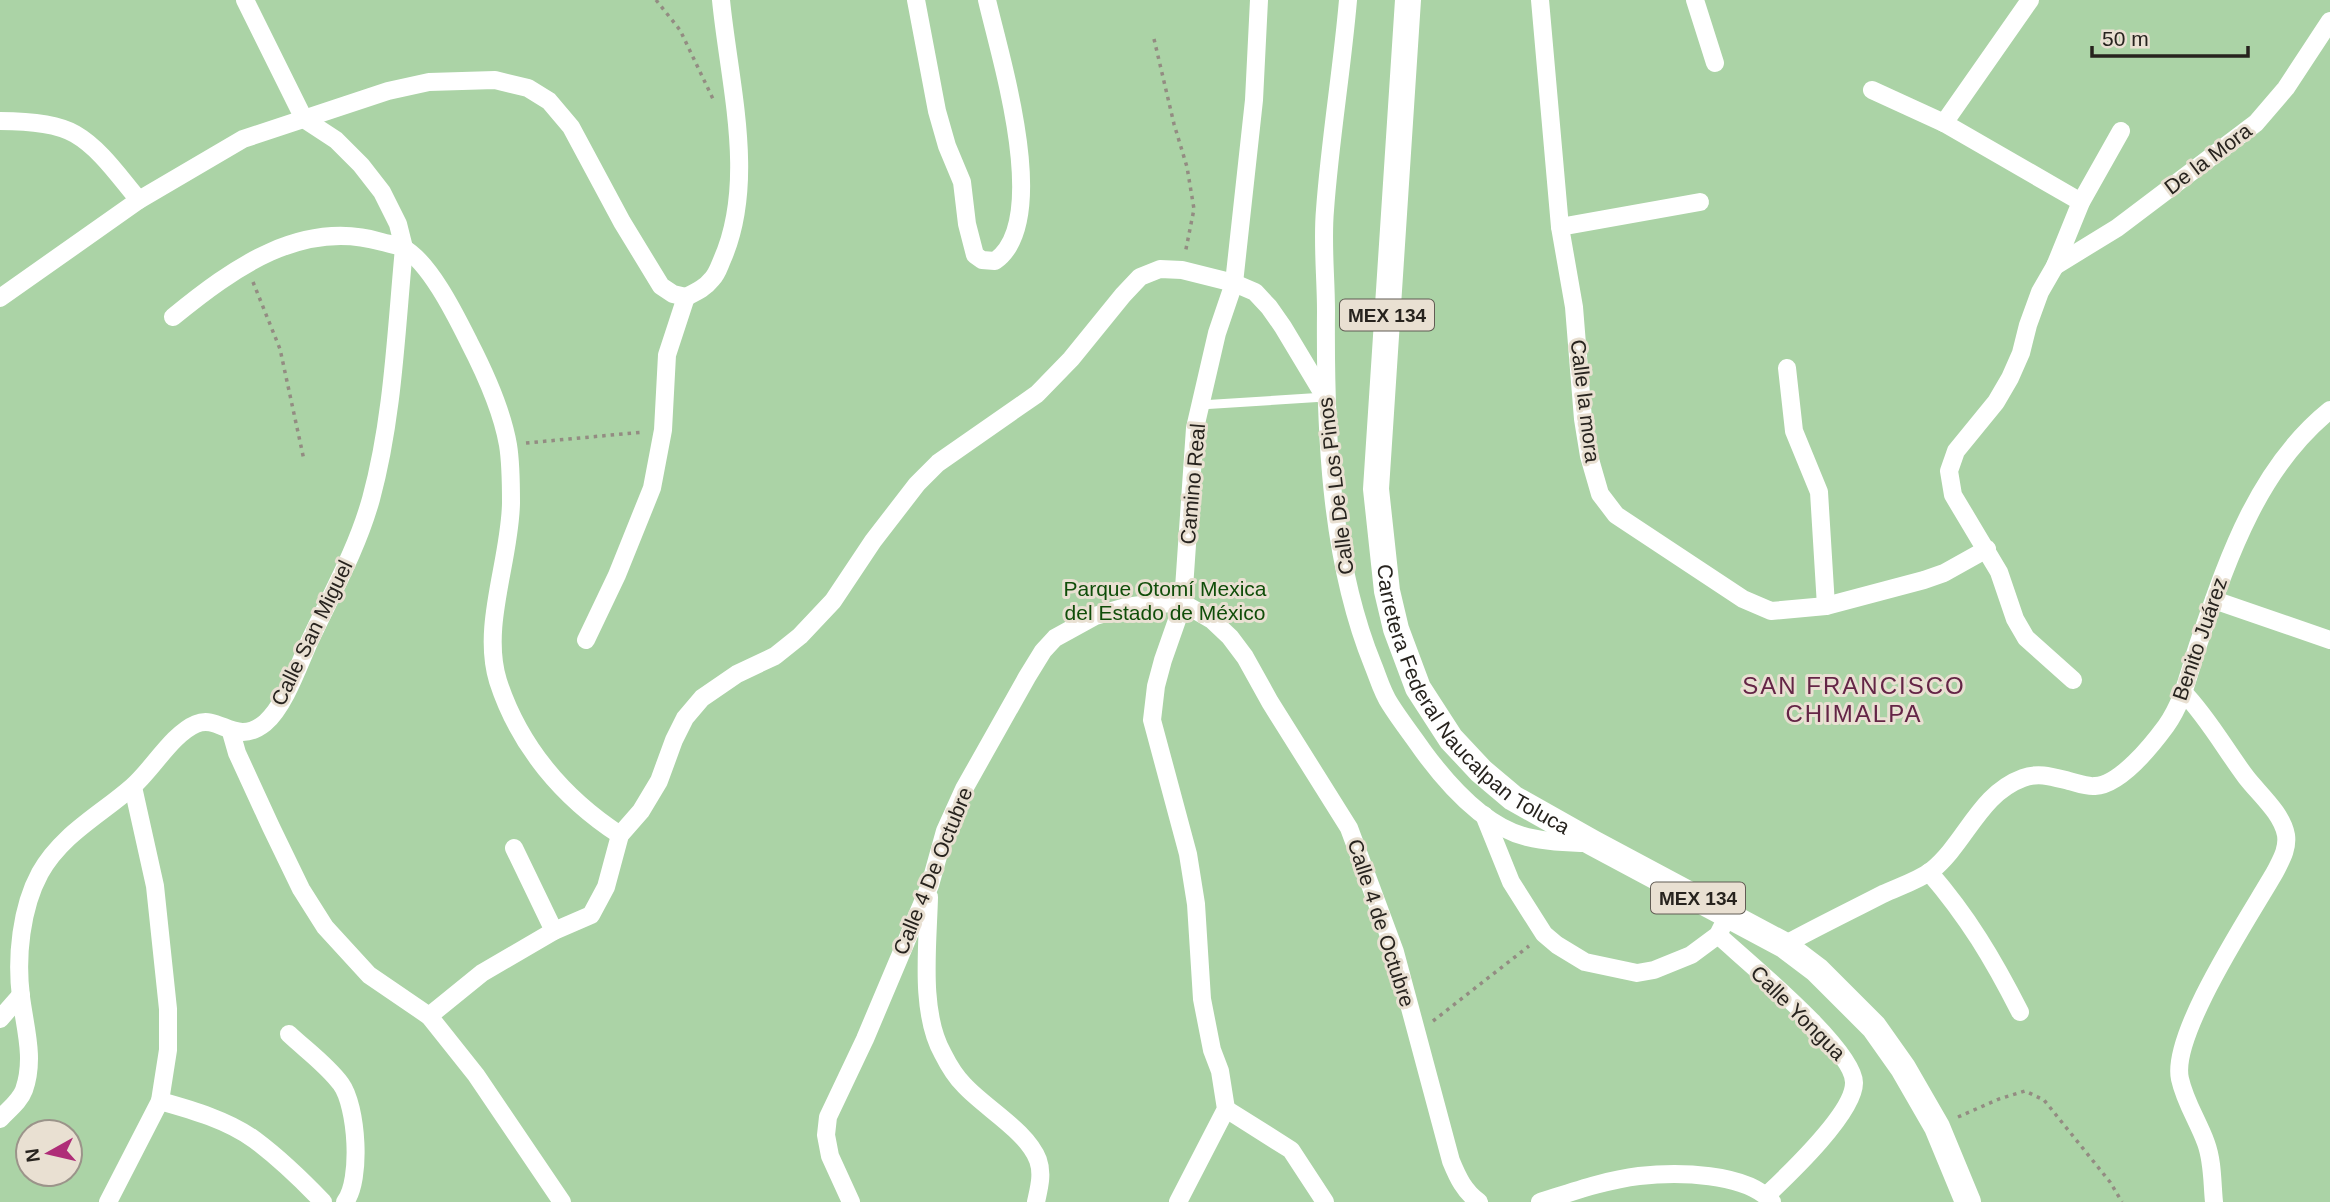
<svg xmlns="http://www.w3.org/2000/svg" width="2330" height="1202" font-family="Helvetica,sans-serif">
  <rect width="100%" height="100%" fill="#e9e0d2"/>
  <path fill="#abd3a6" fill-rule="evenodd" d="M0,0H2330V1202H0ZM28,1132H70V1174H28Z"/>
  <g fill="none" stroke-linecap="round" stroke-linejoin="round">
    <g stroke="#938c82" stroke-width="3.5" stroke-dasharray="3.5 5" stroke-linecap="butt">
      <polyline points="656,0 680,30 714,101"/>
      <polyline points="1154,39 1174,124 1187,167 1194,209 1185,254"/>
      <polyline points="253,282 280,349 304,460"/>
      <polyline points="526,443 644,432"/>
      <polyline points="1433,1021 1529,946"/>
      <polyline points="1958,1117 1999,1099 2025,1091 2044,1100 2110,1182 2122,1202"/>
    </g>
    <polyline stroke="#fff" stroke-width="9" points="1200,405 1325,397"/>
    <g stroke="#fff" stroke-width="18">
      <path d="M916,0L937,111L947,146L962,182L967,224L975,255L982,260L995,261C1052,221 1000,57 987,0"/>
      <path d="M1348,0C1342,70 1330,140 1325,210C1322,243 1326,277 1326,311C1325,426 1329,557 1373,665C1378,677 1382,692 1390,704C1400,720 1412,735 1423,751C1448,785 1485,827 1527,837C1548,842 1569,843 1590,843"/>
      <polyline points="1540,0 1560,227 1574,307 1583,419 1589,456 1600,494 1616,515 1743,599 1771,611 1826,606 1924,580 1944,573 1987,549"/>
      <polyline points="1695,0 1715,63"/>
      <polyline points="1872,90 1944,123 2081,202"/>
      <path d="M0,121C21,121 56,123 75,134C101,149 120,178 139,200"/>
      <polyline points="1944,123 2030,0"/>
      <polyline points="1560,227 1700,202"/>
      <polyline points="2055,266 2117,228 2256,123 2286,88 2330,21"/>
      <path d="M686,297C696,292 705,288 712,279C717,274 719,267 722,260C757,181 729,83 721,0"/>
      <polyline points="0,298 139,200 243,139 388,91 429,82 495,80 528,88 549,101 571,127 622,222 661,286 673,294 686,297"/>
      <path d="M173,317C233,268 302,218 382,242C389,244 397,245 403,248C429,261 456,316 469,342C485,373 502,410 508,445C511,463 511,485 511,503C510,561 481,626 498,681C519,746 563,798 620,835"/>
      <polyline points="1787,368 1794,431 1819,492 1826,606"/>
      <polyline points="2214,600 2330,640"/>
      <polyline points="586,640 617,575 652,488 663,430 667,355 686,297"/>
      <polyline points="2073,680 2026,638 2015,619 1999,572 1953,495 1949,471 1956,451 1996,402 2010,378 2021,353 2028,325 2040,292 2055,266 2081,202 2121,131"/>
      <path d="M2184,693C2208,718 2225,749 2246,777C2259,794 2282,813 2286,835C2288,849 2281,860 2275,872C2251,914 2170,1035 2180,1079C2185,1102 2198,1121 2206,1143C2213,1162 2212,1183 2214,1202"/>
      <polyline points="231,732 237,753 271,827 301,889 325,927 369,975 429,1016 476,1075 562,1202"/>
      <polyline points="1484,815 1511,882 1544,934 1557,945 1585,962 1637,973 1654,970 1691,955 1718,935 1728,915"/>
      <polyline points="514,848 554,931"/>
      <path d="M1929,872C1968,917 1993,959 2020,1012"/>
      <path d="M929,897C928,943 919,1012 943,1054C948,1064 956,1077 964,1085C985,1108 1027,1131 1038,1160C1043,1174 1039,1188 1036,1202"/>
      <path d="M1718,935C1745,960 1855,1050 1854,1083C1854,1113 1788,1175 1767,1195"/>
      <path d="M1784,945C1817,927 1850,911 1883,894C1898,887 1917,881 1931,871C1966,843 1979,794 2023,778C2039,772 2053,777 2069,781C2077,783 2087,787 2095,786C2120,785 2152,745 2166,726C2184,701 2189,671 2199,642C2228,558 2258,468 2330,410"/>
      <polyline points="429,1016 482,973 554,931 591,915 606,887 620,835 641,811 659,781 674,740 685,718 702,698 737,674 775,656 800,636 833,601 873,541 917,484 938,463 1037,394 1071,359 1123,295 1140,277 1160,269 1182,270 1234,283 1255,292 1269,307 1283,327 1325,397"/>
      <polyline points="0,1019 21,995"/>
      <path d="M289,1034C306,1050 327,1065 341,1084C357,1106 362,1180 345,1202"/>
      <path d="M160,1101C192,1110 228,1120 255,1140C279,1158 302,1180 323,1202"/>
      <polyline points="1226,1109 1291,1150 1325,1202"/>
      <path d="M0,1119C8,1110 20,1101 24,1090C35,1059 25,1028 21,997C16,957 21,908 40,873C62,834 100,815 132,787C152,770 172,734 196,724C220,714 235,747 265,723C285,706 299,664 310,640C332,593 357,549 371,499C393,418 396,332 404,248L398,224L382,192L361,165L336,140L304,119L245,0"/>
      <polyline points="108,1202 160,1101 168,1050 168,1009 155,886 133,787"/>
      <path d="M851,1202L830,1156L826,1135L828,1117L865,1039L930,885L945,831L964,789L1027,677L1043,651L1055,638L1095,616L1126,607L1148,604L1183,603L1212,620L1230,637L1245,657L1270,702L1349,828L1395,952L1451,1161C1458,1178 1464,1191 1479,1202"/>
      <polyline points="1178,1202 1226,1109 1220,1071 1212,1050 1202,999 1196,904 1188,854 1152,720 1156,686 1163,660 1183,603 1195,428 1217,333 1234,283 1254,100 1259,0"/>
      <path d="M1540,1202C1572,1192 1606,1180 1639,1176C1676,1172 1746,1172 1772,1202"/>
    </g>
    <path stroke="#fff" stroke-width="26" id="s1" d="M1408,0L1376,489L1387,591L1396,629L1418,688L1451,739L1481,771L1513,798L1593,843L1784,945L1817,970L1874,1027L1903,1068L1937,1127L1968,1202"/>
  </g>
  <g text-anchor="middle" stroke-width="6" stroke-linejoin="round" paint-order="stroke">
    <g fill="#e9e0d2" stroke="#615c54" stroke-width="2">
      <rect x="1340" y="299.5" width="94" height="31" rx="5"/>
      <rect x="1651" y="882.5" width="94" height="31" rx="5"/>
    </g>
    <g font-size="19" font-weight="bold" fill="#27231e">
      <text x="1387" y="322">MEX 134</text>
      <text x="1698" y="905">MEX 134</text>
    </g>
    <g font-size="21" fill="#27231e" stroke="#e9e0d2">
      <text transform="translate(2208 159) rotate(-37)" y="7">De la Mora</text>
      <text transform="translate(1585 401) rotate(83)" y="7">Calle la mora</text>
      <text transform="translate(1193 484) rotate(-85)" y="7">Camino Real</text>
      <text transform="translate(1336 486) rotate(-97)" y="7">Calle De Los Pinos</text>
      <text transform="translate(312 633) rotate(-64)" y="7">Calle San Miguel</text>
      <text transform="translate(2200 639) rotate(-71)" y="7">Benito Juárez</text>
      <text dy="7" stroke="none"><textPath href="#s1" startOffset="735">Carretera Federal Naucalpan Toluca</textPath></text>
      <text transform="translate(933 871) rotate(-68)" y="7">Calle 4 De Octubre</text>
      <text transform="translate(1381 923) rotate(72)" y="7">Calle 4 de Octubre</text>
      <text transform="translate(1798 1013) rotate(45)" y="7">Calle Yongua</text>
    </g>
    <g font-size="21" fill="#104d09" stroke="#e9e0d2">
      <text x="1165" y="596">Parque Otomí Mexica<tspan x="1165" dy="24">del Estado de México</tspan></text>
    </g>
    <g font-size="24" letter-spacing="2" fill="#642546" stroke="#e9e0d2">
      <text x="1854" y="694">SAN FRANCISCO<tspan x="1854" dy="28">CHIMALPA</tspan></text>
    </g>
  </g>
  <g transform="translate(49 1153) rotate(262)"><circle r="33" fill="#e9e0d2" stroke="#9b948a" stroke-width="2"/>
  <path d="M0-5L12 26L0 18L-12 26Z" fill="#af2d78"/>
  <text y="-10" font-size="19" font-weight="bold" text-anchor="middle" fill="#27231e">N</text>
  </g>
  <path d="M2092 46v10h156v-10" fill="none" stroke="#27231e" stroke-width="3.5"/>
  <text x="2102" y="46" font-size="21" fill="#27231e" stroke="#e9e0d2" stroke-width="5" paint-order="stroke">50 m</text>
</svg>
